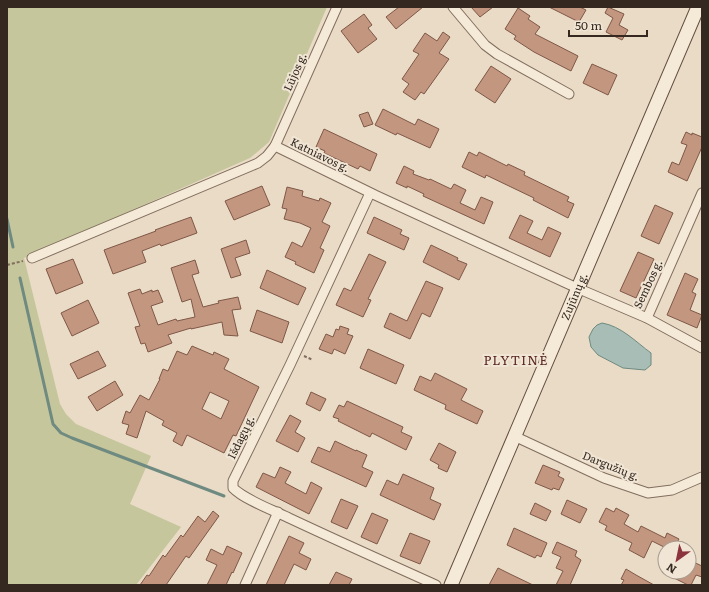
<svg xmlns="http://www.w3.org/2000/svg" width="709" height="592" font-family="Literata,serif">
  <rect width="100%" height="100%" fill="#e9dbc6"/>
  <polygon fill="#c5c69b" points="7,7 327,7 269,142 250,158 24,258 60,404 66,414 76,424 151,456 130,504 181,527 136,585 7,585"/>
  <path fill="#a7bdb5" stroke="#6f8a81" d="M602,323C621,326 636,342 651,353V365L645,370L623,368L598,355L591,347L589,337L593,329L597,325Z"/>
  <g fill="none" stroke-linecap="round" stroke-linejoin="round">
    <g stroke="#6f8a81" stroke-width="3">
      <polyline points="7,219 13,247"/>
      <polyline points="20,278 53,424 61,433 72,438 224,496"/>
    </g>
  </g>
  <g fill="#c39680" stroke="#7f5746" fill-rule="evenodd">
    <polygon points="399,7 423,7 396,29 386,17"/>
    <polygon points="471,7 493,7 480,17"/>
    <polygon points="549,7 580,7 586,10 579,22"/>
    <polygon points="608,7 624,14 619,25 628,30 622,40 606,32 613,18 605,13"/>
    <polygon points="518,8 530,16 528,19 540,27 535,34 578,56 571,71 534,52 514,39 516,36 505,29"/>
    <polygon points="364,14 372,25 368,28 377,39 358,53 341,31"/>
    <polygon points="443,32 450,37 439,53 449,59 424,94 421,92 415,100 403,92 409,84 402,79 419,54 413,51 425,33 437,41"/>
    <polygon points="592,64 617,75 608,95 583,83"/>
    <polygon points="491,66 511,79 495,103 475,90"/>
    <polygon points="383,109 415,125 418,119 439,129 430,148 397,133 396,135 375,125"/>
    <polygon points="368,112 373,124 364,127 359,115"/>
    <polygon points="324,129 377,154 370,171 360,166 358,169 324,153 325,151 316,147"/>
    <polygon points="686,132 692,135 692,133 702,137 702,147 687,181 668,172 672,162 679,165 687,145 681,143"/>
    <polygon points="469,152 477,156 479,152 507,166 508,164 525,172 524,175 569,197 567,201 574,204 568,218 533,200 534,198 486,175 485,178 462,167"/>
    <polygon points="404,166 414,171 413,174 429,180 430,179 451,189 454,184 466,190 460,203 475,210 481,197 493,202 484,224 423,196 424,194 407,186 407,188 396,183"/>
    <polygon points="262,186 270,205 234,220 225,201"/>
    <polygon points="287,187 303,191 302,196 319,201 320,198 331,203 322,222 330,226 320,248 324,250 314,273 295,264 296,262 285,257 292,242 302,247 311,228 300,223 284,219 287,209 282,208"/>
    <polygon points="655,205 673,213 659,244 641,236"/>
    <polygon points="520,215 533,221 527,233 542,240 548,227 561,233 550,257 509,238"/>
    <polygon points="191,217 197,233 161,246 160,244 142,251 146,262 113,274 104,250 156,231 155,230"/>
    <polygon points="374,217 402,230 400,234 409,238 404,250 367,233"/>
    <polygon points="246,240 250,253 235,258 241,275 231,278 221,249"/>
    <polygon points="431,245 458,258 457,260 467,264 459,280 423,262"/>
    <polygon points="638,252 654,259 636,298 620,291"/>
    <polygon points="369,254 386,262 368,299 371,300 363,317 336,305 344,288 351,291"/>
    <polygon points="73,259 83,283 56,294 46,269"/>
    <polygon points="195,260 199,273 192,275 203,307 219,303 218,301 238,297 241,309 232,310 238,336 224,335 222,322 191,329 191,328 168,335 172,343 148,352 145,343 141,344 135,327 140,326 128,293 140,289 142,294 152,290 152,292 158,290 163,302 151,306 158,325 176,319 177,321 195,317 191,299 182,302 171,268"/>
    <polygon points="267,270 306,288 298,305 260,288"/>
    <polygon points="685,273 698,279 692,292 696,294 690,310 702,315 697,328 667,315"/>
    <polygon points="426,281 443,288 430,317 422,313 410,339 384,327 390,313 407,321"/>
    <polygon points="88,300 99,323 72,336 61,313"/>
    <polygon points="257,310 289,322 282,343 250,331"/>
    <polygon points="340,326 349,329 347,334 353,336 345,354 334,349 332,354 319,349 326,334 333,337 336,329 339,330"/>
    <path d="M192,346L213,355L214,352L229,359L224,369L259,387L236,436L233,435L224,453L187,435L182,446L173,441L177,433L162,425L164,421L146,411L137,438L126,434L129,425L122,423L126,411L130,413L140,395L149,400L160,379H159L163,369L168,371L177,351L187,355ZM210,392L229,401L221,419L202,409Z"/>
    <polygon points="368,349 404,365 396,384 360,368"/>
    <polygon points="98,351 106,366 78,379 70,364"/>
    <polygon points="435,373 467,389 461,400 483,411 477,424 445,409 446,405 414,390 420,376 431,381"/>
    <polygon points="115,381 123,395 97,411 88,397"/>
    <polygon points="311,392 326,399 320,411 306,404"/>
    <polygon points="347,401 403,427 401,432 412,437 406,450 372,433 370,437 338,421 339,419 333,417 339,405 344,407"/>
    <polygon points="290,415 301,421 295,432 305,438 298,452 276,441"/>
    <polygon points="335,441 356,451 356,450 367,455 362,467 373,472 366,487 311,462 318,447 330,452"/>
    <polygon points="439,443 456,452 447,472 438,468 439,465 430,460"/>
    <polygon points="543,465 560,472 558,476 564,479 559,490 553,488 552,490 535,483"/>
    <polygon points="280,467 291,472 285,483 306,494 311,482 322,488 309,514 256,487 263,473 275,478"/>
    <polygon points="403,474 434,488 430,499 441,504 434,520 380,495 387,480 398,485"/>
    <polygon points="341,499 358,506 347,529 331,522"/>
    <polygon points="567,500 587,509 580,523 561,514"/>
    <polygon points="535,503 551,511 546,521 530,514"/>
    <polygon points="606,508 614,512 616,508 629,515 624,524 638,532 641,526 665,538 667,533 679,539 674,548 666,548 652,541 644,558 629,550 632,543 605,530 607,526 599,522"/>
    <polygon points="213,511 219,516 189,558 186,556 166,585 140,585 147,575 149,576 163,555 165,557 181,535 183,537 198,516 205,522"/>
    <polygon points="372,513 388,520 377,544 361,537"/>
    <polygon points="514,528 547,543 541,557 537,555 535,558 507,545"/>
    <polygon points="410,533 430,541 420,564 400,556"/>
    <polygon points="289,536 304,543 299,553 311,559 306,570 294,564 284,585 266,585"/>
    <polygon points="557,542 577,551 575,556 581,560 570,585 556,585 563,571 556,568 561,557 552,553"/>
    <polygon points="227,546 242,553 233,573 232,572 226,585 207,585 217,565 206,560 211,549 223,555"/>
    <polygon points="689,560 702,566 702,577 696,575 691,585 688,585 662,572 689,572"/>
    <polygon points="498,568 510,574 533,585 489,585"/>
    <polygon points="626,569 636,575 654,585 621,585 624,580 621,579"/>
    <polygon points="336,572 352,579 349,585 329,585"/>
  </g>
  <g fill="none" stroke-linecap="round" stroke-linejoin="round">
    <g stroke="#826e5e" stroke-width="11">
      <g id="minor">
        <polyline points="453,7 485,45 497,54 569,94"/>
        <polyline points="275,146 375,195 577,288 647,318 702,348"/>
        <path d="M370,193L290,365L233,481V488C245,500 273,510 289,518C338,541 387,563 436,585"/>
        <polyline points="32,258 258,163 267,156 275,146 337,7"/>
        <polyline points="647,318 702,193"/>
        <polyline points="514,436 604,478 648,493 672,490 702,477"/>
        <polyline points="245,585 278,512"/>
      </g>
    </g>
    <g stroke="#644f41" stroke-width="15">
      <g id="secondary">
        <path id="s1" d="M451,585L698,7"/>
      </g>
    </g>
    <g stroke="#826e5e" stroke-width="2" stroke-dasharray="3 2" stroke-linecap="butt">
      <polyline points="7,265 23,261"/>
      <polyline points="304,356 313,360"/>
    </g>
    <use href="#minor" stroke="#f5ead8" stroke-width="9"/>
    <use href="#secondary" stroke="#f5ead8" stroke-width="13"/>
  </g>
  <g text-anchor="middle" stroke-width="4" stroke-linejoin="round" paint-order="stroke">
    <g font-size="11" fill="#342820" stroke="#f1e6d5">
      <text transform="translate(295 72) rotate(-66)" y="4">Lūjos g.</text>
      <text transform="translate(320 155) rotate(26)" y="4">Katniavos g.</text>
      <text transform="translate(648 284) rotate(-65)" y="4">Sembos g.</text>
      <text dy="4" stroke="none"><textPath href="#s1" startOffset="314">Zujūnų g.</textPath></text>
      <text transform="translate(241 437) rotate(-64)" y="4">Išdagų g.</text>
      <text transform="translate(611 466) rotate(22)" y="4">Dargužių g.</text>
    </g>
    <g font-size="13" letter-spacing="1" fill="#5c2b24" stroke="#f1e6d5">
      <text x="516" y="365">PLYTINĖ</text>
    </g>
  </g>
  <rect width="709" height="592" fill="none" stroke="#342820" stroke-width="16"/>
  <g transform="translate(677 560) rotate(213)"><circle r="19" fill="#f1e6d5" stroke="#a59a8d"/>
  <path d="M0-3L7 15L0 10L-7 15Z" fill="#8b343d"/>
  <text y="-6" font-size="11" font-weight="bold" text-anchor="middle" fill="#342820">N</text>
  </g>
  <path d="M569 30v6h78v-6" fill="none" stroke="#342820" stroke-width="2"/>
  <text x="575" y="30" font-size="12" fill="#342820" stroke="#f1e6d5" stroke-width="3" paint-order="stroke">50 m</text>
</svg>
